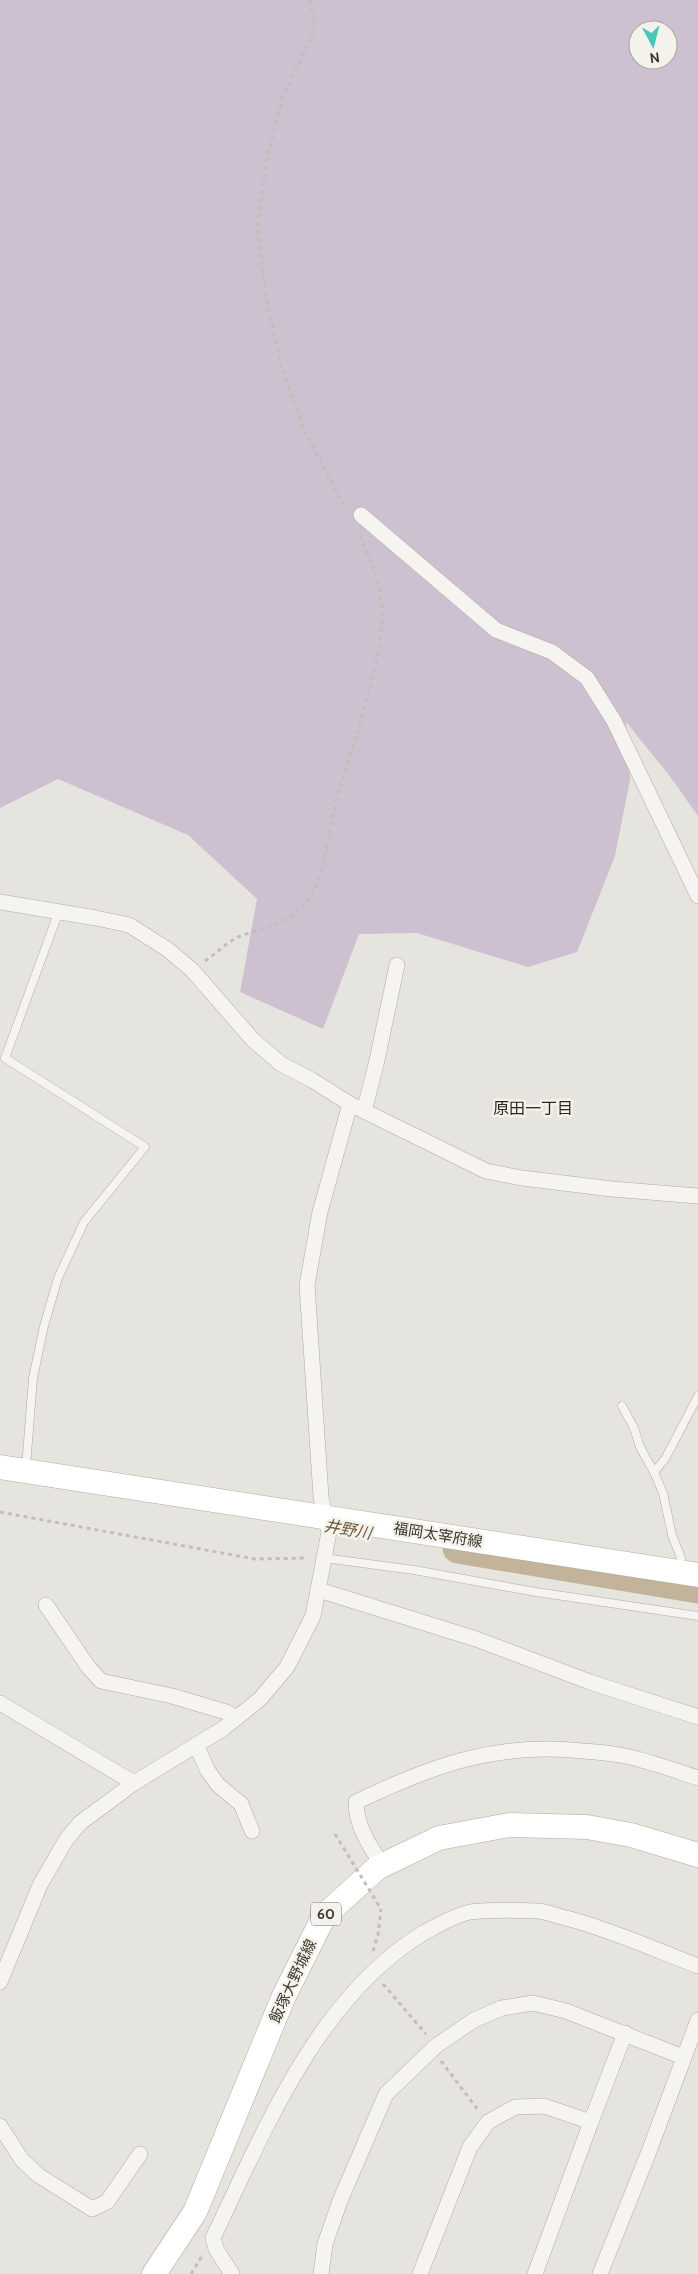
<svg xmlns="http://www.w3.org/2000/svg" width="698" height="2274" font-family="Cabin,'Noto Sans JP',sans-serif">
  <rect width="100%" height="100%" fill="#e6e4de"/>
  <path fill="#cdc0d0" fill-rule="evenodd" d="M0,0H698V816L669,775L626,722L630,780L615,856L577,952L528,967L417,933L359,934L323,1029L240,992L257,899L188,835L58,779L0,808ZM638,30H668V60H638Z"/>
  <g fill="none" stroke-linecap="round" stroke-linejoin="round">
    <polyline stroke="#c4b39b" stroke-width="31" points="458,1548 698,1588"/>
    <g stroke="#b0aca4" stroke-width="9">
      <g id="service">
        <polyline points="622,1406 634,1428 640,1447 654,1472 663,1493 672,1535 681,1558 679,1570"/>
        <polyline points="26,1467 33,1378 44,1326 58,1278 84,1222 145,1147 5,1058 59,911"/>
        <polyline points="654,1472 665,1459 698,1396"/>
        <polyline points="324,1558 414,1570 536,1592 698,1616"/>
      </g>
    </g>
    <g stroke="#b0aca4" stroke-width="16">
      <g id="minor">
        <polyline points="361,515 496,630 552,652 587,678 614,721 698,896"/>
        <polyline points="0,902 96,918 129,925 167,949 192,970 253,1040 281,1064 312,1080 350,1104 486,1171 522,1178 612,1189 698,1196"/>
        <polyline points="364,1111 376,1065 397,965"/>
        <polyline points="319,1590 476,1639 590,1682 698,1717"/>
        <polyline points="46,1605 89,1668 101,1681 172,1696 226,1712 236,1718"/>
        <polyline points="0,1703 134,1783"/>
        <polyline points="196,1745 208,1771 218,1785 241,1804 252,1831"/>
        <path d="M383,1865C370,1848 356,1824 356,1802C433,1765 496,1742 583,1751C597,1752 611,1753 625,1756C649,1761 674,1770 698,1778"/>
        <polyline points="0,1982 40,1885 66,1840 80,1823 134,1783 224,1728 260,1699 287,1667 313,1616 329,1532 321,1497 307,1285 320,1212 350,1104"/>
        <polyline points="0,2126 22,2160 38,2175 92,2209 107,2202 140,2154"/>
        <path d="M232,2274L216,2249L213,2238C264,2131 318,1996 425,1932C438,1925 455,1915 470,1912C491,1909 516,1910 538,1911C548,1912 560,1917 570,1919C614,1931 656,1950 698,1966"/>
        <polyline points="321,2274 325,2244 340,2201 386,2094 436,2046 474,2020 502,2008 533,2003 566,2011 683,2057"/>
        <polyline points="420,2274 470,2147 488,2122 515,2107 544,2106 591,2122 625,2033"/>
        <polyline points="535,2274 591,2122"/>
        <polyline points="600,2274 648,2154 698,2020"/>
      </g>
    </g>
    <g stroke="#b1ab9e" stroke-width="25">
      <g id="primary">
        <polyline points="0,1467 698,1575"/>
        <polyline points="154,2274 195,2212 283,1998 324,1916 377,1868 439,1838 509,1825 587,1827 631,1835 698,1855"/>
      </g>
    </g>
    <g stroke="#c1bfb8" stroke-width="3" stroke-dasharray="4 4" stroke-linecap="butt">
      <polyline points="309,0 315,18 311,39 283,96 267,158 257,226 266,297 282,370 304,430 346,510"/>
      <path d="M205,961C216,954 227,942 238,937C264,926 295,923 310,897C325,872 327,838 334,810C349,749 381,676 382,615C382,587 371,560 359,535"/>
      <polyline points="0,1512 255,1559 308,1558"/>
      <polyline points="373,1951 378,1935 381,1909"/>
      <polyline points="383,1984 426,2034"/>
      <polyline points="441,2061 478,2110"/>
      <polyline points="191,2274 202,2256"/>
    </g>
    <use href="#service" stroke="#f5f4f0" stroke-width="8"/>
    <use href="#minor" stroke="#f5f4f0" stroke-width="15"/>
    <use href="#primary" stroke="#fff" stroke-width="24"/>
    <polyline stroke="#c1bfb8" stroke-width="3" stroke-dasharray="4 4" stroke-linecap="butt" points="335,1834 381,1909"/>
  </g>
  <g text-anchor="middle" stroke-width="5" stroke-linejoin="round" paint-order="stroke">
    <rect fill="#f4f2ed" stroke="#736e63" stroke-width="1" x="311" y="1902.5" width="30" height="23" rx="4"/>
    <g font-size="14" font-weight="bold" fill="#3c3628">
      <text x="326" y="1919">60</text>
    </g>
    <g font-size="15" fill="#3c3628" stroke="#f4f2ed">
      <text transform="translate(438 1535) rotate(9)" y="5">福岡太宰府線</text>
      <text transform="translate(293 1981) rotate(-65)" y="5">飯塚大野城線</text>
    </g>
    <g font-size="16" fill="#2d281b" stroke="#f4f2ed">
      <text x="533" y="1114">原田一丁目</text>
    </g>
    <g font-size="16" font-style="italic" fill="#6d5836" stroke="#f4f2ed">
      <text transform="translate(348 1529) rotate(10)" y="6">井野川</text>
    </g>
  </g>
  <g transform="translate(653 45) rotate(173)"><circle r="24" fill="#f4f2ed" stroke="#aaa79e"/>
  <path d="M0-4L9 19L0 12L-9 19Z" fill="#4bc4b9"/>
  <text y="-8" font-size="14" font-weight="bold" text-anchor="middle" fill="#3c3628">N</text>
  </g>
</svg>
